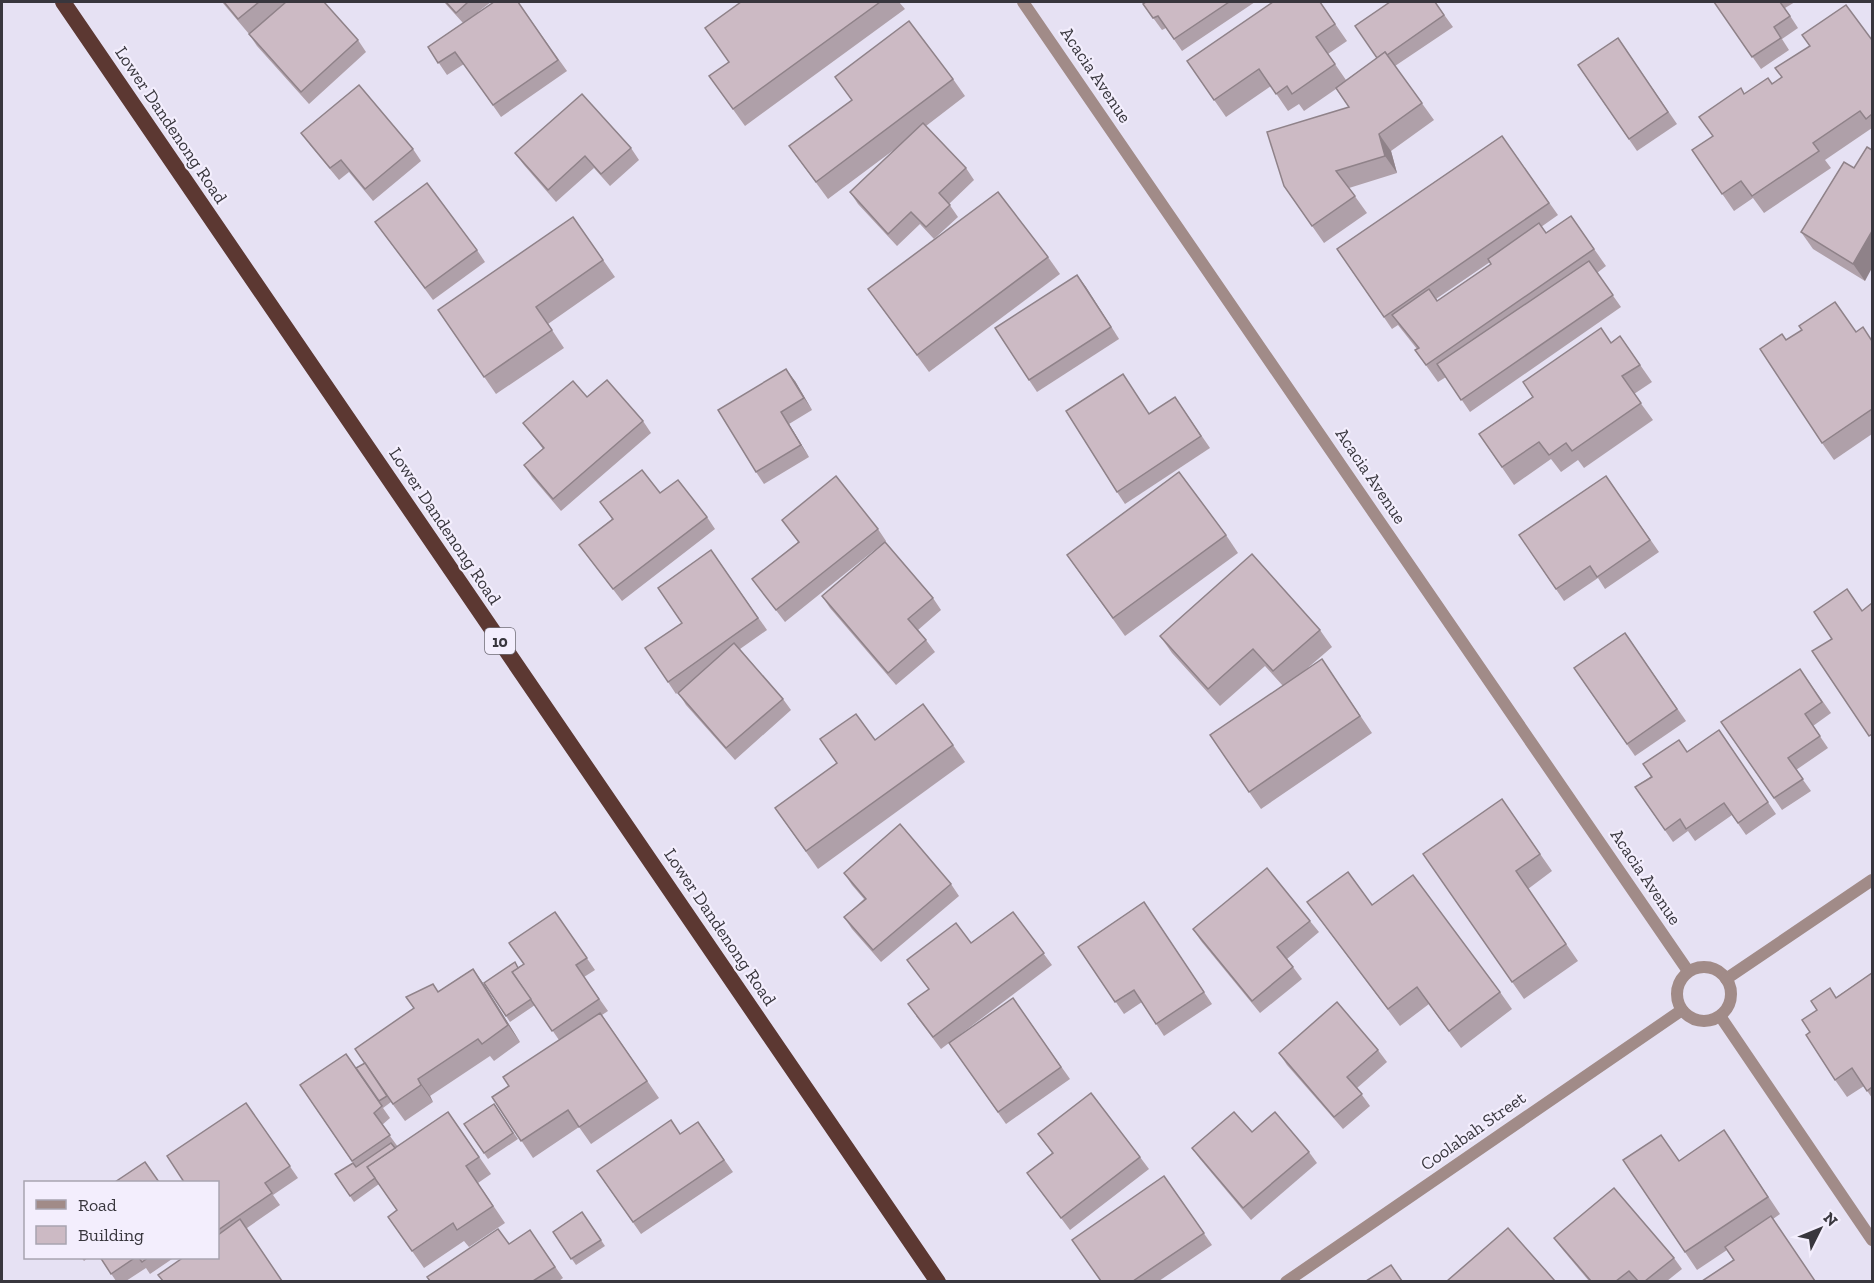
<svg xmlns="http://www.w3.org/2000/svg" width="1874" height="1283" font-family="'Zilla Slab',serif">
  <rect width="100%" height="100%" fill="#e6e1f3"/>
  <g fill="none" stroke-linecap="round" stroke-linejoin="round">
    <g stroke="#a18b88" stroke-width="12">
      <polyline points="1023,2 1688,971"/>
      <circle cx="1704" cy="994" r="27"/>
      <polyline points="1726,979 1872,880"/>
      <polyline points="1720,1016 1872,1240"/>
      <polyline points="1286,1282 1682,1010"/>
    </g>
    <polyline stroke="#5c3832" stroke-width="16" points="63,2 938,1282"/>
  </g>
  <g fill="#afa0a9" fill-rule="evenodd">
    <polygon points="222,2 324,2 358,40 366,52 309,104 257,46 249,34"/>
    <polygon points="444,2 491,2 478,12 518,2 567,71 501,117 464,64 447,75 428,47 463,23"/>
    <polygon points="741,2 899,2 905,9 745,126 709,76 729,62"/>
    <polygon points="1146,2 1255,2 1182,51 1166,28 1162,30 1143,4"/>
    <polygon points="1320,2 1347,41 1328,54 1346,80 1377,58 1435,2 1453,27 1395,66 1434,120 1391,151 1397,173 1349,188 1367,213 1324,243 1284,186 1349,107 1336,89 1304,111 1299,104 1288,111 1271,86 1226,117 1187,61"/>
    <polygon points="1714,2 1795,2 1785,8 1798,28 1782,39 1789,50 1761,69"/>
    <polygon points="1618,38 1677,124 1637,151 1578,65"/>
    <polygon points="1872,40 1872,129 1872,128 1825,160 1831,168 1764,213 1753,198 1734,211 1692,150 1712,137 1741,88 1745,94 1772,83"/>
    <polygon points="835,77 953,79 965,96 926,126 966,168 974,180 949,204 958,217 934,239 920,224 897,246 858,204 850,192 899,146 828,199 789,146 852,100"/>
    <polygon points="301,133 413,149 421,161 373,201 349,172 339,180 310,145"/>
    <path d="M1502,136L1558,215L1541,227L1546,233L1571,216L1606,266L1597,273L1621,307L1470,412L1446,377L1438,382L1415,350L1417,349L1398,325L1392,329L1337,249ZM1490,262L1491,264L1437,301L1436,299Z"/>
    <polygon points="631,148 639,160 610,186 594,168 556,202 524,165 515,153"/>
    <polygon points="1854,168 1865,281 1813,249 1801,232"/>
    <polygon points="573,217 615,277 548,324 564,348 496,394 438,310"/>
    <polygon points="384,234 477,250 485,262 433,300"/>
    <polygon points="1048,257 1060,274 929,372 868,289"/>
    <polygon points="1077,275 1119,339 1037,392 1029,380"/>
    <polygon points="1802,330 1856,332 1872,341 1872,434 1834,460 1822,443 1787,340"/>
    <polygon points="1620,336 1652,382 1634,394 1653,420 1584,468 1578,460 1561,472 1551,459 1514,485 1479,434"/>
    <polygon points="795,381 812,410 789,424 809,457 764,484 756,472 718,410"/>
    <polygon points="587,397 643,421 651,433 561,511 532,477 524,465 543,449 523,423"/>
    <polygon points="1175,397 1210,448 1125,504 1117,492 1150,414"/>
    <polygon points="1606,476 1659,552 1605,589 1598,578 1564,601 1519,535"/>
    <polygon points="660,493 707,517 715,529 622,601 579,545 612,519 600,502"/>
    <polygon points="782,520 878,529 886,541 885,542 933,598 941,610 918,630 926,640 935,652 896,685 830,608 822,596 882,544 785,622 752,579 798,542"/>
    <polygon points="1226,535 1238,553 1125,636 1067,555"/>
    <polygon points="711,550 767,630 740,649 783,699 791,710 735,760 686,705 678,692 676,694 668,682 682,623"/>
    <polygon points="1320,630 1332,647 1303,672 1322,659 1372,733 1261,809 1210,735 1283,686 1265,666 1220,706 1172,653 1160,636"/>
    <polygon points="1625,633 1686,721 1635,756 1574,668"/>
    <polygon points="1800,669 1831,713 1813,726 1828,748 1796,770 1811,791 1782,810 1721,722"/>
    <polygon points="1719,730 1776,814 1746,835 1732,815 1695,841 1688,831 1673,842 1635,787"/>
    <polygon points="875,740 953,745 965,762 818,869 775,808"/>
    <polygon points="1502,799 1552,871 1528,889 1578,961 1524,999 1423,854"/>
    <polygon points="844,873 951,884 959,896 881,962 852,929 844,917 864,899 852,885"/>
    <polygon points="1144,902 1212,1004 1164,1036 1142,1002 1124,1014 1078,947"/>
    <polygon points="1307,902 1372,905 1500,992 1512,1009 1461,1048 1429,1004 1400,1026"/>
    <polygon points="555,912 595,970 584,977 608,1011 602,1015 659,1098 591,1144 579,1127 533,1158 492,1097 509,1086 559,1040 535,1005 510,1022 484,983 518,967 524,964"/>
    <polygon points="1013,912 1052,965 953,1040 1013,998 1070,1079 1006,1124 949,1043 941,1049 916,1016 929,989 907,960 971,943"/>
    <polygon points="1310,921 1319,932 1287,959 1302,979 1260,1013 1201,941 1193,929"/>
    <polygon points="473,969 485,986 520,1042 494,1061 490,1056 430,1096 433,1102 405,1121 391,1102 383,1108 390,1118 382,1125 398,1147 448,1112 491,1174 478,1183 505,1223 469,1247 464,1241 424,1268 388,1217 397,1210 379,1184 354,1202 335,1174 353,1163 300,1085 356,1068 365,1063 438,992"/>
    <polygon points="1872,973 1872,1098 1864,1086 1847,1097 1835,1080 1810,1032 1817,1010 1830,988 1836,997"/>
    <polygon points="1378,1050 1387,1062 1357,1088 1370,1106 1343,1129 1287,1065 1279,1053"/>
    <polygon points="246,1103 298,1178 273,1195 280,1205 247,1228 219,1233 218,1231 218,1182"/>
    <polygon points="494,1104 518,1139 488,1159 464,1124"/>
    <polygon points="698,1122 733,1172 641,1234 597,1171 681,1134"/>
    <polygon points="1724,1130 1780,1214 1773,1219 1734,1260 1727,1250 1697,1270 1623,1160 1679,1161"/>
    <polygon points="1252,1132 1309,1152 1317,1163 1251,1220 1200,1159 1192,1148"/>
    <polygon points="1038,1134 1140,1157 1149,1169 1070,1230 1027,1173 1052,1153"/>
    <polygon points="1164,1176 1212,1245 1159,1281 1101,1281"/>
    <polygon points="582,1212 605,1246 576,1265 553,1232"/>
    <polygon points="530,1230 563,1278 559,1281 430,1281 509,1244"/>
    <polygon points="1554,1238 1674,1258 1682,1269 1667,1281 1589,1281 1563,1250"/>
    <polygon points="81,1257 89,1257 84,1261"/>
    <polygon points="100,1257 175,1257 150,1274 146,1268 126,1281 116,1281"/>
  </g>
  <g fill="#8f8289">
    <polygon points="1379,134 1391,151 1397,173 1385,156"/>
    <polygon points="1872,231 1872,268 1865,281 1853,264"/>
    <polygon points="1077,275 1086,287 1119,339 1111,327"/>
    <polygon points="786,369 795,381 812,410 804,398"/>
    <polygon points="781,412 789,424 809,457 801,445"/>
    <polygon points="473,969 485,986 520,1042 508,1025"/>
    <polygon points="418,1079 430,1096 433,1102 421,1085"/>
  </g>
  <g fill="#ccbac4" stroke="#8f8289" stroke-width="1.5">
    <polygon points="224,2 259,2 238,19"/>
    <polygon points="286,2 324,2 358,40 301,92 249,34"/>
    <polygon points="446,2 468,2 456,13"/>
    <polygon points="494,2 518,2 558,60 493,105 455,52 438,63 428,47"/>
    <polygon points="741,2 880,2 733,109 709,76 729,62 705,28"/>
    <polygon points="1146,2 1229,2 1174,39 1158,16 1153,18 1143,4"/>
    <polygon points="1273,2 1320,2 1335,24 1316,37 1335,64 1292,94 1287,86 1276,94 1259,69 1214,100 1187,61"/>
    <polygon points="1390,2 1435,2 1444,15 1387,55 1385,52 1377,58 1355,26"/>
    <polygon points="1714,2 1780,2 1790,16 1774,27 1781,38 1752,57"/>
    <polygon points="1846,5 1872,40 1872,114 1866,119 1860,111 1813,143 1819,151 1752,196 1741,181 1722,194 1692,150 1713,136 1699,117 1741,88 1744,94 1768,78 1772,84 1782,77 1775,68 1810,46 1802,35"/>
    <polygon points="909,21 953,79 816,182 789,146 852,100 835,77"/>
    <polygon points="1618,38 1668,112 1629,139 1578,65"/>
    <polygon points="1385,52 1422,103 1379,134 1385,156 1336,171 1355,196 1312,226 1284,186 1267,132 1349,107 1336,88"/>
    <polygon points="359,85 413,149 365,189 341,160 330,168 301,133"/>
    <polygon points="582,94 631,148 601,174 585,156 548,190 515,153"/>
    <polygon points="923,123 966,168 939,193 950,205 926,227 911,212 888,234 850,192"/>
    <polygon points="1502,136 1549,203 1384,317 1337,249"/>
    <polygon points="1867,147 1872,150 1872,231 1853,264 1801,232 1844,162 1854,168"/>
    <polygon points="427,183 477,250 425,288 375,222"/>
    <polygon points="998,192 1048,257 917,355 868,289"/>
    <polygon points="1571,216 1594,249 1426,365 1415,350 1419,348 1392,315 1429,289 1437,301 1491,264 1488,259 1539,223 1546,233"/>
    <polygon points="573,217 603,260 536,307 552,330 484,377 438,310"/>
    <polygon points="1589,261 1613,295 1461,400 1437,364"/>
    <polygon points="1077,275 1111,327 1029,380 995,328"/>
    <polygon points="1835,302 1856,332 1863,327 1872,341 1872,409 1822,443 1760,349 1782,334 1786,340 1802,330 1799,326"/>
    <polygon points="1601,328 1611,343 1620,336 1640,365 1622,376 1641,403 1572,451 1566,443 1549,455 1539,442 1502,467 1479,434 1533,397 1523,382"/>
    <polygon points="786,369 804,398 781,412 801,445 756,472 718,410"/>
    <polygon points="1123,374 1149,414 1175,397 1201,436 1117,492 1066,411"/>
    <polygon points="607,380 643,421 553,499 524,465 544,448 523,423 573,381 587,397"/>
    <polygon points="642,470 660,493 678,480 707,517 613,589 579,545 613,519 600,502"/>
    <polygon points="1179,472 1226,535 1113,618 1067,555"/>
    <polygon points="836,476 878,529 776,610 752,579 799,542 782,520"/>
    <polygon points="1606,476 1650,540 1597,577 1590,566 1556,589 1519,535"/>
    <polygon points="885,542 933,598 908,619 926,640 888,673 822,596"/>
    <polygon points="711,550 758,618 668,682 645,648 682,623 658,588"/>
    <polygon points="1252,554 1320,630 1273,671 1253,649 1208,689 1160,636"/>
    <polygon points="1847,589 1862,611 1872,603 1872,734 1869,736 1812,651 1832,639 1814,612"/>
    <polygon points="1625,633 1677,709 1627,744 1574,668"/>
    <polygon points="734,643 783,699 726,748 678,693"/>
    <polygon points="1322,659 1360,716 1249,792 1210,735"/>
    <polygon points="1800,669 1822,702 1805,714 1820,736 1788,758 1803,779 1774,798 1721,722"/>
    <polygon points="923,704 953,745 806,851 775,808 837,763 820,739 856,714 875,740"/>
    <polygon points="1719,730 1768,802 1738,823 1724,803 1686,829 1680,819 1665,830 1635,787 1652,777 1643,764 1679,740 1687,752"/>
    <polygon points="1502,799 1540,854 1516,871 1566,944 1512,982 1423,854"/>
    <polygon points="900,824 951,884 873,950 844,917 866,899 844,873"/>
    <polygon points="1267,868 1310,921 1277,947 1293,967 1252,1001 1193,929"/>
    <polygon points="1348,872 1372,905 1413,875 1500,992 1449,1031 1417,987 1388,1009 1307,902"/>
    <polygon points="1144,902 1204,992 1156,1024 1134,990 1115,1002 1078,947"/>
    <polygon points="555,912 587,958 576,965 599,999 552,1031 512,972 524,964 509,943"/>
    <polygon points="1013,912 1044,953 933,1037 908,1004 929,989 907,960 956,923 971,943"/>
    <polygon points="515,962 518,968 512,972 531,999 506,1016 484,983"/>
    <polygon points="473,969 508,1025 482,1044 478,1039 418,1079 421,1085 393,1104 355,1049 414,1008 406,997 433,984 438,992"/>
    <polygon points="1872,973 1872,1087 1867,1091 1852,1068 1835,1080 1806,1035 1810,1032 1802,1020 1817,1010 1811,1001 1830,988 1836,998"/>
    <polygon points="1013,998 1061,1067 998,1112 949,1043"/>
    <polygon points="1337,1002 1378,1050 1347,1077 1362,1094 1334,1117 1279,1053"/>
    <polygon points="600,1013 647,1081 579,1127 568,1110 521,1141 492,1097 509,1086 503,1077"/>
    <polygon points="346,1054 382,1106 374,1113 390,1135 352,1161 300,1085"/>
    <polygon points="365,1063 387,1096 379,1101 356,1068"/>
    <polygon points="1091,1093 1140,1157 1061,1218 1027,1173 1053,1153 1038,1134"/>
    <polygon points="246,1103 290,1166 265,1183 272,1193 218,1230 218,1182 184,1182 167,1156"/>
    <polygon points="494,1104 513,1133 484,1153 464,1124"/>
    <polygon points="448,1112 479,1157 466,1166 493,1206 457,1230 453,1223 412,1251 388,1217 397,1210 367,1167"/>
    <polygon points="1234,1112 1252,1132 1275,1112 1309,1152 1243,1208 1192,1148"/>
    <polygon points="671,1120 680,1134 698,1122 724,1160 633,1222 597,1171"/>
    <polygon points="1724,1130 1768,1197 1685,1252 1623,1160 1661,1135 1679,1161"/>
    <polygon points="391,1143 395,1148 367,1167 375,1178 350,1196 335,1174 353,1163 356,1167"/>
    <polygon points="145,1162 159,1182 115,1182"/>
    <polygon points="1164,1176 1204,1233 1133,1281 1101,1281 1072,1240"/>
    <polygon points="1614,1188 1674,1258 1645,1281 1638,1281 1629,1271 1616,1281 1591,1281 1554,1238"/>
    <polygon points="582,1212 601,1240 571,1259 553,1232"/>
    <polygon points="1771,1216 1815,1281 1702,1281 1734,1260 1725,1247"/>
    <polygon points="240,1219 282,1281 163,1281 158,1275 184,1257 218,1257 218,1235"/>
    <polygon points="1508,1228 1555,1281 1447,1281"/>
    <polygon points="498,1229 509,1244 530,1230 555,1267 533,1281 430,1281 427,1277"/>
    <polygon points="100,1257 136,1257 111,1274"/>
    <polygon points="138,1257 149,1257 142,1262"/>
    <polygon points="1391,1265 1402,1281 1366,1281"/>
  </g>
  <g text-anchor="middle" stroke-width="4.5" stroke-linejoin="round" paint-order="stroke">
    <rect fill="#f3eefd" stroke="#706d77" stroke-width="1.5" x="485" y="628" width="30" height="26" rx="4.5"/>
    <g font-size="16" font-weight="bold" fill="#38363d">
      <text x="500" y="647">10</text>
    </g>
    <g font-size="18" fill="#38363d" stroke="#f3eefd">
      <text transform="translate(1096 75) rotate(56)" y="6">Acacia Avenue</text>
      <text transform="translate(171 125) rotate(56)" y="6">Lower Dandenong Road</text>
      <text transform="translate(1371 476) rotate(56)" y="6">Acacia Avenue</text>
      <text transform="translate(445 526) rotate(56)" y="6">Lower Dandenong Road</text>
      <text transform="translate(1646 877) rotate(56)" y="6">Acacia Avenue</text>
      <text transform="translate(720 927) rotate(56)" y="6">Lower Dandenong Road</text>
      <text transform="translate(1473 1131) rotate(-35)" y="6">Coolabah Street</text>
    </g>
  </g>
  <rect width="1874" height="1283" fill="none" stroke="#38363d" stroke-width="6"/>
  <rect x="24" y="1181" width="195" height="78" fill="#f3eefd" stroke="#a8a4b0" stroke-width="1.5"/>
  <rect x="36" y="1200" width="30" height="9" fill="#a18b88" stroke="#a8a4b0" stroke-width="1.5"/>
  <text x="78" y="1211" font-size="18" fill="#38363d">Road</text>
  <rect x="36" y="1226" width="30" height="18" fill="#ccbac4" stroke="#a8a4b0" stroke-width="1.5"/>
  <text x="78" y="1241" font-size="18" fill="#38363d">Building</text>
  <g transform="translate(1820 1229) rotate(47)" stroke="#f3eefd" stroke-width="4.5" paint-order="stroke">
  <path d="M0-4.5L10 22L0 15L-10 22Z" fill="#38363d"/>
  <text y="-9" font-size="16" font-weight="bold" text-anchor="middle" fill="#38363d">N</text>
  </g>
</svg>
